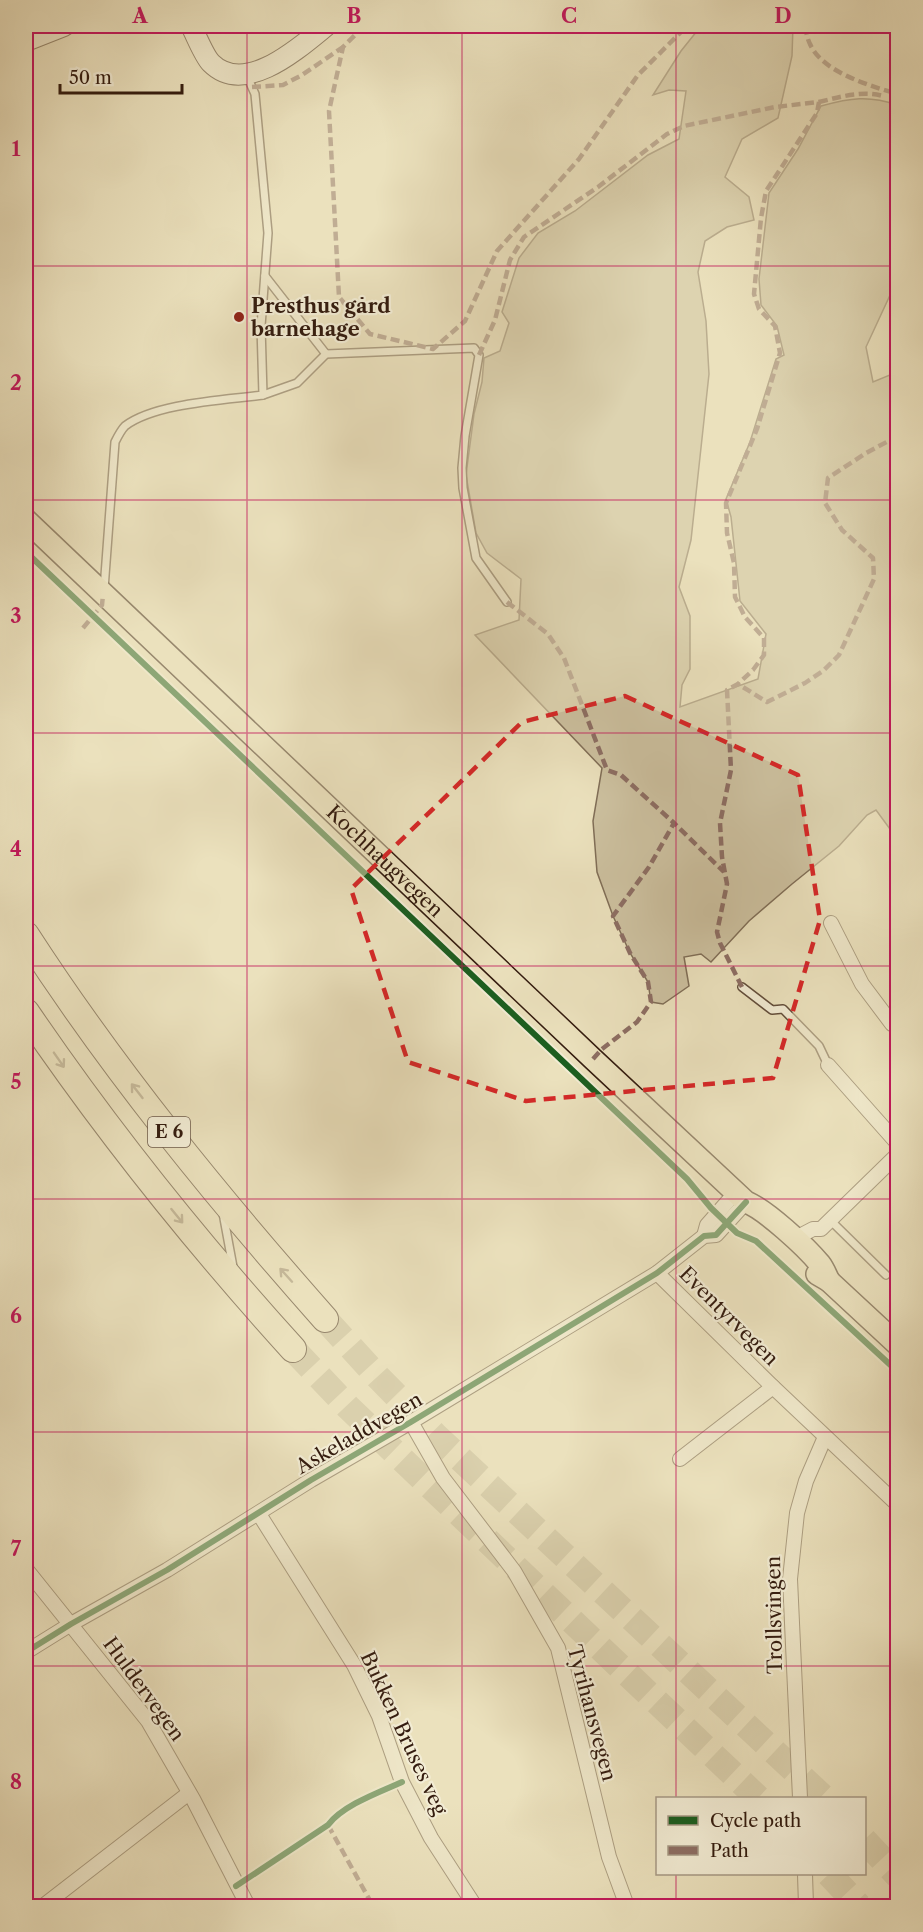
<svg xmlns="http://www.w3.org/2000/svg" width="923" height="1932" font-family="'Libre Caslon Text',serif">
  <rect width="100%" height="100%" fill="#ebe1bd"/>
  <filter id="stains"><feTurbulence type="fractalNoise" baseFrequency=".00333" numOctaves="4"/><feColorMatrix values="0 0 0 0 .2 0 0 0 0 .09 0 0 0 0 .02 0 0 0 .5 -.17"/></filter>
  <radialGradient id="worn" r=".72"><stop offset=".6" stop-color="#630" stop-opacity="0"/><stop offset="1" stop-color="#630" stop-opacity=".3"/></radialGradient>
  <path fill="#ccc09f" stroke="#806e57" stroke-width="1.5" d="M701,26H793L792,56L778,118L742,139L725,177L749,197L754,220L727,227L705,241L698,272L706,321L709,374L691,540L679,587L690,616V669L682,685L680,707L758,679L766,634L740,601L731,517L726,499L750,442L776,359L784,355L777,326L761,305L759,279L769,193L798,149L821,106C850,98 869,95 897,105V280L866,347L873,382L897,372L898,840L876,810L867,815L839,846L792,884L749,921L711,962L701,954L684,957L689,986L663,1004L651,1002L648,982L630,953L613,916L597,872L593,821L602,768L475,635L519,620L521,579L487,553L476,533L466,475L474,414L482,382L484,358L500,351L509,323L502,312L519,258L538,233L575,211L648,155L679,139L686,91L669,90L653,95L681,51Z"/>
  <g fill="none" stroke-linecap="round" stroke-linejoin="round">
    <g stroke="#c6ba9a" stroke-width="26" stroke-dasharray="26 13" stroke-linecap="butt">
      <polyline points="325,1319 378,1377 436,1436 824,1798"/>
      <polyline points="293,1349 348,1407 407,1464 758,1798"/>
      <polyline points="864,1840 898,1876"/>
      <polyline points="829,1874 859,1906"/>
    </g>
    <g stroke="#624d3a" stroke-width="10">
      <g id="lane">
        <polyline points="265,276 326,354"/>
        <polyline points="263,395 297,383 326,354 474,348 479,355 465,436 462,468 463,488 476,558 507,602"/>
        <path d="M104,589L115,442C118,436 121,430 125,426C155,403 226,400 263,395L261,326L268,233L255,94L247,76"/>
        <polyline points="742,987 772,1010 783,1009 819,1046 828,1065"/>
        <polyline points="223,1213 233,1267"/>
        <polyline points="830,1220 886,1275"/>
      </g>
    </g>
    <g stroke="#624d3a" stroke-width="16">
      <g id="street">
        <polyline points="831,923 862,984 892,1024 898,1024"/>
        <polyline points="828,1065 898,1144"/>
        <polyline points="704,1236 707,1225 736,1192"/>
        <polyline points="794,1239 813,1229 821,1229 898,1154"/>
        <polyline points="657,1273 773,1387 898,1505"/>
        <polyline points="411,1422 443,1478 514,1571 558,1648 609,1857 627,1906"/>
        <polyline points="680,1459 773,1387"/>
        <polyline points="259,1514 354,1665 379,1716 402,1782 431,1838 475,1906"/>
        <polyline points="26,1569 148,1721 193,1799 248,1906"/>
        <polyline points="26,1652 71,1624 167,1570 311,1480 411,1422 657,1273 704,1236 716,1235 746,1202"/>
        <polyline points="800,1798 790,1579 797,1513 806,1481 825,1437"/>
        <polyline points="805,1874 806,1906"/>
        <polyline points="43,1906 189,1793"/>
      </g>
    </g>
    <g stroke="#341c0f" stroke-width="22">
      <g id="secondary">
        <path d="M191,26C196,35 204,56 211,63C245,97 300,47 326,26"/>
        <polyline points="26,41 64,26"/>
      </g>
    </g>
    <g stroke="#341c0f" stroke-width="24">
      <g id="primary">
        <path id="s1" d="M26,520L593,1059L746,1202C765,1209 806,1247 820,1264C824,1269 826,1275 829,1281"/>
        <polyline points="817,1274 829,1281 898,1345"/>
      </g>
    </g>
    <g stroke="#341c0f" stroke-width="28">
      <g id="highway">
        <path d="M26,935C114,1071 218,1198 325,1319"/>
        <path d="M26,1012C107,1131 196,1242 293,1349"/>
      </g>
    </g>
    <use href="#lane" stroke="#f2ecd4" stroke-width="7"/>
    <use href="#street" stroke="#f2ecd4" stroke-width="14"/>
    <use href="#secondary" stroke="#f2ecd4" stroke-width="20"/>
    <use href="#primary" stroke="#ebe1bd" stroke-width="21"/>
    <use href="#highway" stroke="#ebe1bd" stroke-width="26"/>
    <g stroke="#8d6e63" stroke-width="4.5" stroke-dasharray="9 4.5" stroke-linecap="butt">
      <polyline points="364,26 343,47 329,111 339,297 370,334 433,349 465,321 497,251 579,159 638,75 687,26"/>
      <path d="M805,26C806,31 807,38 810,44C822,72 870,86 898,94"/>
      <polyline points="252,87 283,85 302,75 343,47"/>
      <path d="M819,102C840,97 862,90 883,96"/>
      <polyline points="479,355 495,320 510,260 524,237 598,187 667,134 684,126 775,107 819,102 817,113 766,191 761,218 754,294 759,309 775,326 780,353 757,429 726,503 727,533 734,563 735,597 745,617 764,638 764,655 753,670 738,684"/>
      <polyline points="507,602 548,634 564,658 607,770 621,775 674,823"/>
      <polyline points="83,628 102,605 103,595"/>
      <polyline points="742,987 720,943 717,932 727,884 722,857 720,823 731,770 727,690 738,684 767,702 805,683 823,671 839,655 874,579 873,558 842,530 825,503 828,478 866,453 898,436"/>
      <polyline points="593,1059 602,1049 637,1022 651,1002 648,982 630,953 613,916 649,867 674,823 724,872"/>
      <polyline points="328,1825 373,1906"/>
    </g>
    <g stroke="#f2ecd4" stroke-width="10">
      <g id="cycleway">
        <polyline points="26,552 687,1179 711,1208 737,1233 756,1241 898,1372"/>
        <polyline points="26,1652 71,1624 167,1570 311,1480 411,1422 657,1273 704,1236 716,1235 746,1202"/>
        <path d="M236,1886L328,1825C343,1805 380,1792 402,1782"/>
      </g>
    </g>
    <use href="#cycleway" stroke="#1b5e20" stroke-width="6"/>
  </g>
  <defs><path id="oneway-shaft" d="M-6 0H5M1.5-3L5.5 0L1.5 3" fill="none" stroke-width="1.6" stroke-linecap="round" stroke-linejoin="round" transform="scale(1.5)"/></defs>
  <g stroke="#99886f">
    <use href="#oneway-shaft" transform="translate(59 1060) rotate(55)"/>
    <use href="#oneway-shaft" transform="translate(137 1091) rotate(-128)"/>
    <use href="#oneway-shaft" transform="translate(177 1216) rotate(51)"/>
    <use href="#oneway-shaft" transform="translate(286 1275) rotate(-132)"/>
  </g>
  <path d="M0 0H923V1932H0ZM625,696L798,775L820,920L773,1078L526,1101L408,1062L351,889L522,722Z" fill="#ebe1bd" fill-opacity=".55" fill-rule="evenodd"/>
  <path fill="none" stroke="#d62828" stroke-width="4.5" stroke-dasharray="12 8" stroke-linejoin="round" d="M625,696L798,775L820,920L773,1078L526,1101L408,1062L351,889L522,722Z"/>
  <path fill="none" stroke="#c2185b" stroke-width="1.5" stroke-opacity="0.55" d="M247,26V1906M462,26V1906M676,26V1798M26,266H898M26,500H898M26,733H898M26,966H898M26,1199H898M26,1432H898M26,1666H898M676,1874V1906"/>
  <circle fill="#8f2418" stroke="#f2ecd4" stroke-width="2" cx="239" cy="317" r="6"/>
  <g text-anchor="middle" stroke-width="4.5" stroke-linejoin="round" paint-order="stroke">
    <rect fill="#f2ecd4" stroke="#6d5a4a" stroke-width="1.5" x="148" y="1117" width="42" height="30" rx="4.5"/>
    <g font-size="18" font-weight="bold" fill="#341c0f">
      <text x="169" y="1138">E 6</text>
    </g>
    <g font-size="20" font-weight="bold" fill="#341c0f" stroke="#f2ecd4" text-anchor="start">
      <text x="251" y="313">Presthus gård<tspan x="251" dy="23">barnehage</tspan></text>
    </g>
    <g font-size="20" fill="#341c0f" stroke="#f2ecd4">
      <text dy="7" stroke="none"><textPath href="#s1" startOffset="495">Kochhaugvegen</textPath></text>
      <text transform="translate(729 1316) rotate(45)" y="7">Eventyrvegen</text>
      <text transform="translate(359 1433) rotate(-30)" y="7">Askeladdvegen</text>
      <text transform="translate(774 1615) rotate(-91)" y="7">Trollsvingen</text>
      <text transform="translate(144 1689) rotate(54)" y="7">Huldervegen</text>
      <text transform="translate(592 1713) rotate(75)" y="7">Tyrihansvegen</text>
      <text transform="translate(404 1733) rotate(65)" y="7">Bukken Bruses veg</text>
    </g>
  </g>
  <rect width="923" height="1932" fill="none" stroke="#ebe1bd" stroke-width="66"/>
  <rect x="656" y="1797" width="210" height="78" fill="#f2ecd4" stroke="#a69985" stroke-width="1.5"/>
  <rect x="668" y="1816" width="30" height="9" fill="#1b5e20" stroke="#a69985" stroke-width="1.5"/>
  <text x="710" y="1827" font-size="18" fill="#341c0f">Cycle path</text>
  <rect x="668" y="1846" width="30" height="9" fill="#8d6e63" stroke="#a69985" stroke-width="1.5"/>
  <text x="710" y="1857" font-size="18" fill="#341c0f">Path</text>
  <path d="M60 84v9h122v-9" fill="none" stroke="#341c0f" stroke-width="3"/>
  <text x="69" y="84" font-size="18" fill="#341c0f" stroke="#f2ecd4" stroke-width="4.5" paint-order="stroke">50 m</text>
  <rect x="33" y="33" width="857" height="1866" fill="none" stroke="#c2185b" stroke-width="2"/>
  <g font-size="20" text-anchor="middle" font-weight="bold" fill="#c2185b">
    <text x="140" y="23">A</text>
    <text x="354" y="23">B</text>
    <text x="569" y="23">C</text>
    <text x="783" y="23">D</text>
    <text x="16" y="156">1</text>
    <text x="16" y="390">2</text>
    <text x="16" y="623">3</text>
    <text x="16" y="856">4</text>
    <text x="16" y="1089">5</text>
    <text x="16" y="1323">6</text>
    <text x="16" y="1556">7</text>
    <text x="16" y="1789">8</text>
  </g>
  <rect width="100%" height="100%" filter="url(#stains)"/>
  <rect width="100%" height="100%" fill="url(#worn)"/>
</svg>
